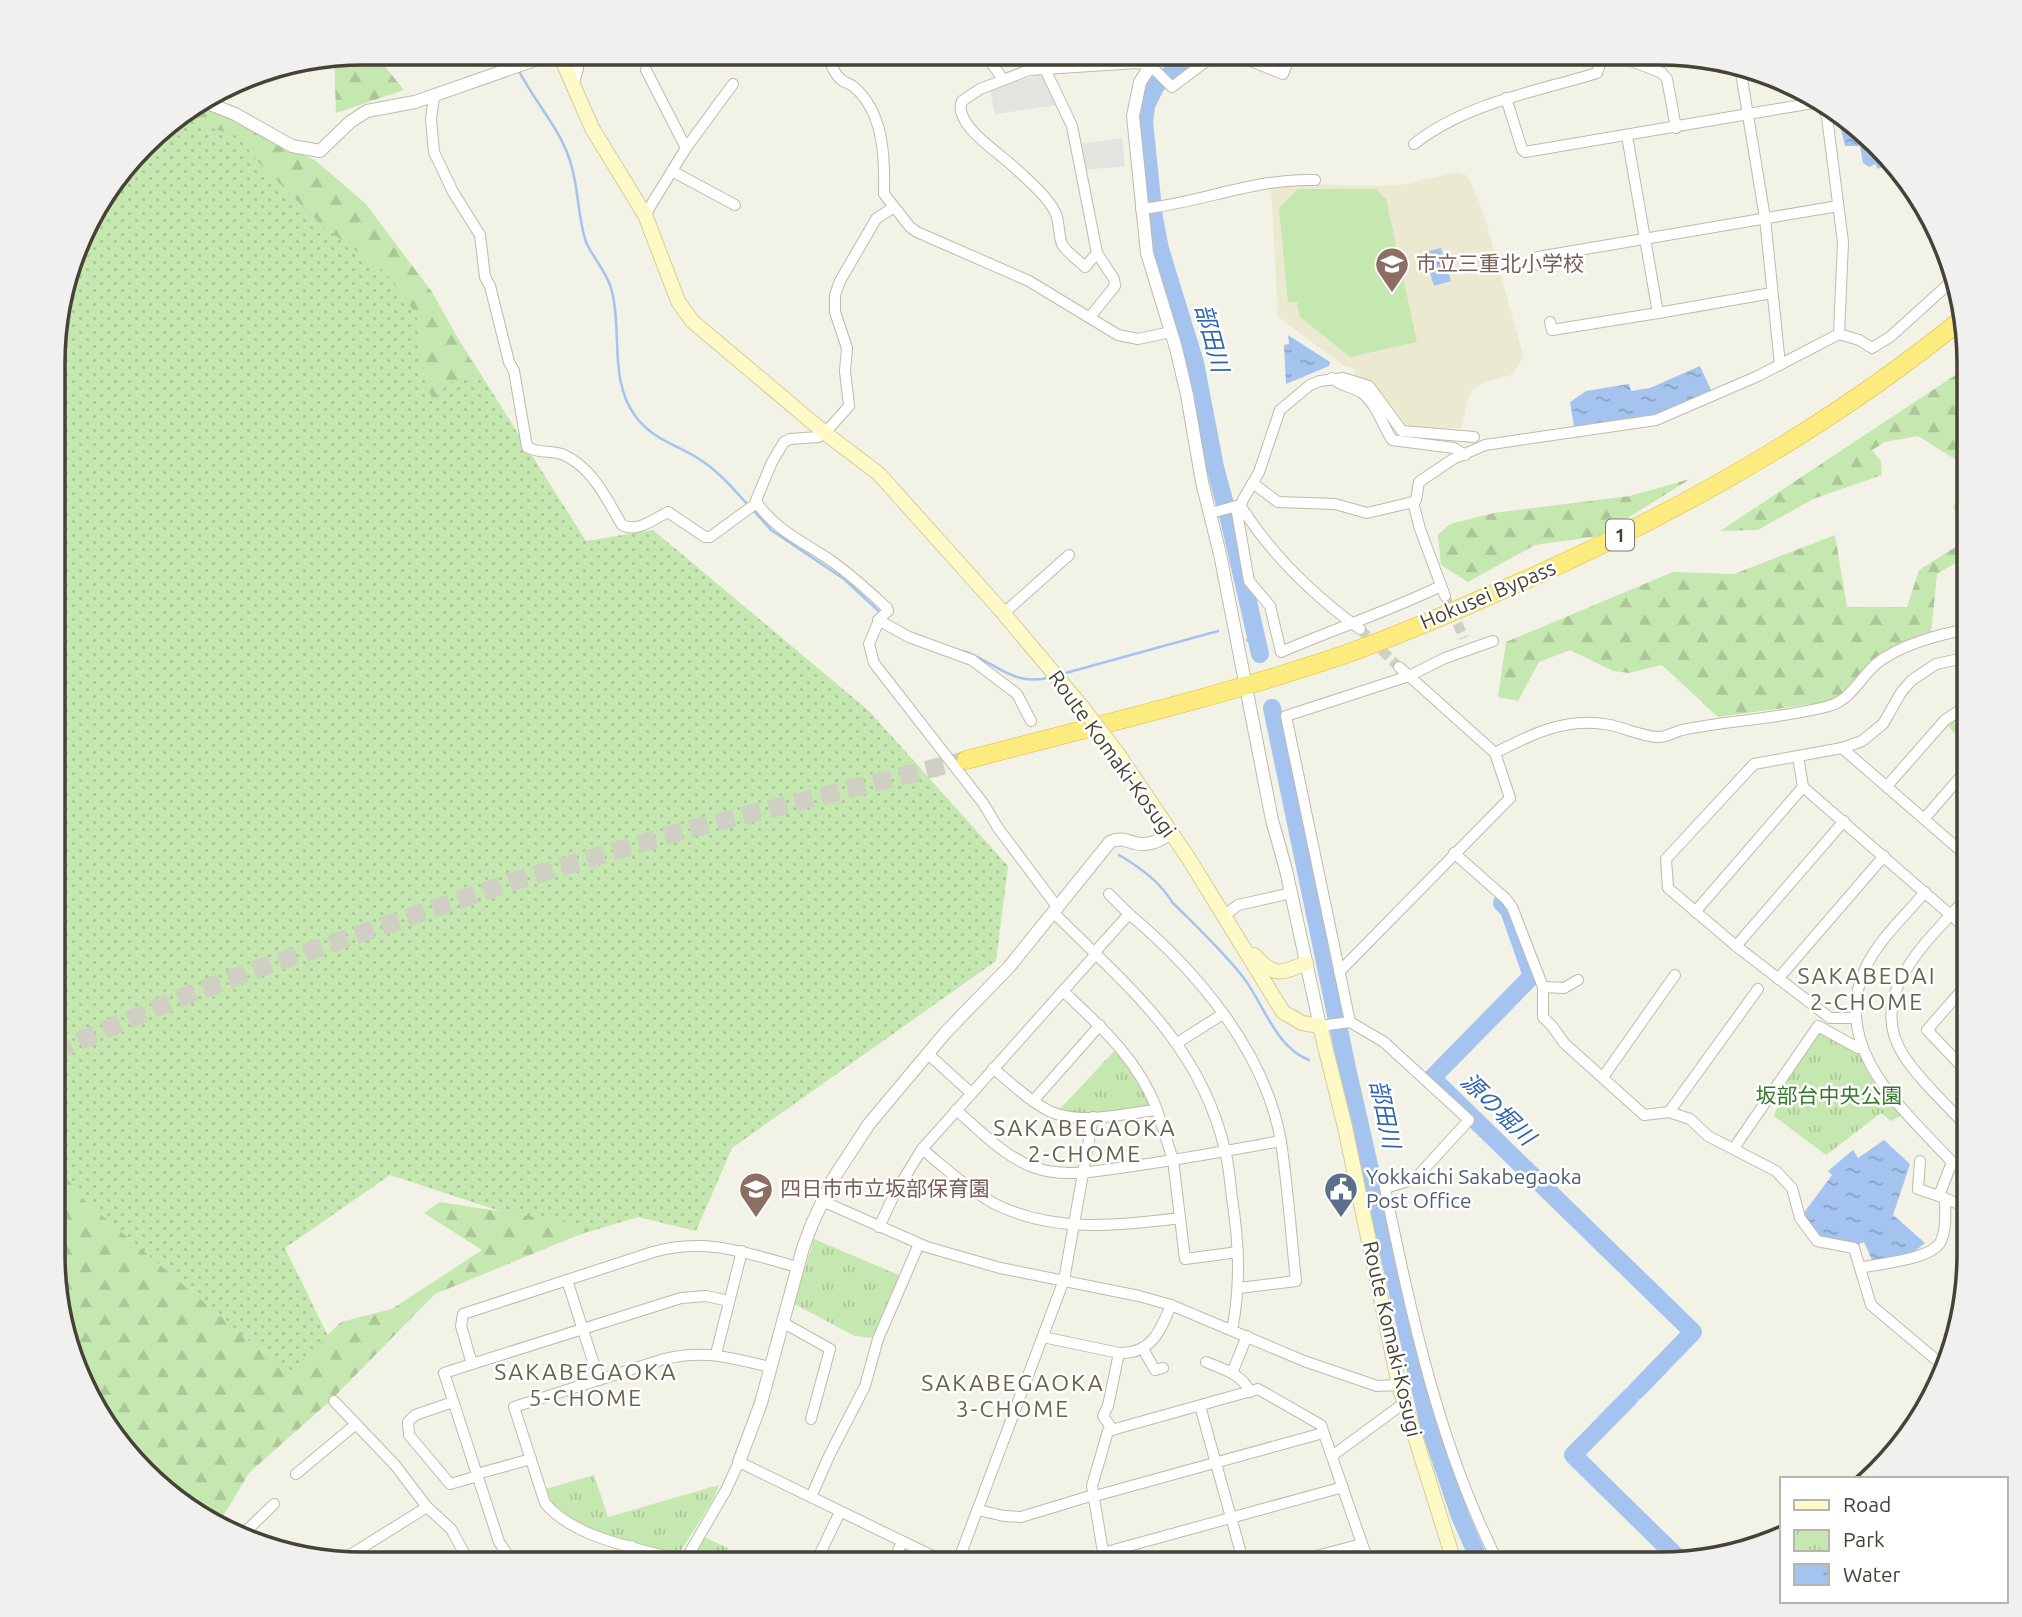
<svg xmlns="http://www.w3.org/2000/svg" width="2022" height="1617" font-family="Ubuntu,'Noto Sans JP',sans-serif">
  <defs>
    <pattern id="grass-dots" width="8" height="8" patternUnits="userSpaceOnUse" patternTransform="scale(1.75)"><rect width="8" height="8" fill="#c5e7b0"/><path d="M2 2h.1M6 6h.1" fill="none" stroke="#abc798" stroke-width="1.8" stroke-linecap="round"/></pattern>
    <pattern id="forest-firs" width="22" height="20" patternUnits="userSpaceOnUse" patternTransform="scale(1.75)"><rect width="22" height="20" fill="#c5e7b0"/><path d="M5 1l3.5 6h-7zM16 11l3.5 6h-7z" fill="#abc798"/></pattern>
    <pattern id="park-tufts" width="24" height="20" patternUnits="userSpaceOnUse" patternTransform="scale(1.75)"><rect width="24" height="20" fill="#c5e7b0"/><path d="M3 7l-1-3M5 7V3M7 7l1-3M15 17l-1-3M17 17v-4M19 17l1-3" fill="none" stroke="#abc798"/></pattern>
    <pattern id="water-ripples" width="26" height="14" patternUnits="userSpaceOnUse" patternTransform="scale(1.75)"><rect width="26" height="14" fill="#a4c3ef"/><path d="M2 4q2-2 4 0t4 0M15 11q2-2 4 0t4 0" fill="none" stroke="#87a0c2"/></pattern>
  </defs>
  <rect width="100%" height="100%" fill="#f3f2e7"/>
  <polygon fill="#ece9d1" points="1456,172 1466,175 1470,181 1484,214 1523,355 1520,364 1511,375 1482,383 1472,390 1467,401 1462,428 1413,428 1405,424 1393,410 1356,377 1353,368 1346,367 1278,317 1271,187 1301,184 1382,186 1406,184"/>
  <polygon fill="url(#grass-dots)" points="215,96 444,316 586,541 653,530 869,711 1008,866 996,961 732,1148 696,1231 638,1217 575,1236 390,1175 285,1248 332,1344 290,1379 53,1193 55,321 94,208 158,129"/>
  <g fill="url(#forest-firs)">
    <polygon points="362,53 374,53 404,90 336,113 334,57"/>
    <polygon points="202,104 316,161 365,203 432,292 478,374 448,383 433,401 424,377 417,319 410,305 385,272 325,228 260,164 237,136 179,117"/>
    <polygon points="1969,366 1969,468 1918,436 1885,442 1872,450 1881,461 1882,475 1813,499 1758,530 1720,531"/>
    <polygon points="1690,479 1599,536 1535,545 1468,582 1441,565 1438,535 1450,524 1494,513 1630,496"/>
    <polygon points="1969,502 1969,566 1954,564 1937,574 1931,633 1895,649 1848,690 1827,702 1718,717 1662,665 1629,673 1613,671 1570,650 1539,662 1518,701 1498,697 1506,642 1673,572 1734,574 1835,535 1847,607 1907,607 1919,570 1957,546 1962,535 1953,505"/>
    <polygon points="53,1168 67,1179 86,1202 288,1374 341,1322 392,1309 482,1250 424,1213 440,1202 598,1227 435,1294 331,1400 249,1473 218,1525 158,1487 84,1391 53,1275"/>
  </g>
  <g fill="url(#park-tufts)">
    <polygon points="1969,714 1969,748 1946,724 1953,718"/>
    <polygon points="1820,1030 1852,1047 1861,1055 1866,1069 1877,1086 1902,1115 1891,1121 1881,1113 1826,1155 1774,1116 1791,1071"/>
    <polygon points="1117,1048 1152,1104 1150,1107 1082,1115 1058,1111"/>
    <polygon points="814,1239 901,1276 874,1338 855,1336 794,1304"/>
    <path d="M594,1475L608,1517L719,1485L714,1498L679,1554C649,1546 582,1532 560,1512C553,1506 550,1498 546,1489Z"/>
    <polygon points="704,1537 728,1548 720,1564 688,1564"/>
  </g>
  <polygon fill="#c5e7b0" points="1298,189 1376,189 1386,199 1417,342 1350,357 1300,317 1297,302 1288,302 1279,208"/>
  <g fill="#e4e3df">
    <polygon points="1045,73 1059,105 995,114 990,90"/>
    <polygon points="1122,138 1125,166 1085,170 1079,144"/>
  </g>
  <g fill="url(#water-ripples)">
    <polygon points="1837,113 1864,130 1889,164 1878,169 1875,164 1869,167 1863,163 1860,146 1845,146"/>
    <polygon points="1441,248 1451,281 1434,286 1424,252"/>
    <polygon points="1288,335 1330,362 1329,366 1286,384 1284,345 1289,344"/>
    <polygon points="1700,366 1711,390 1656,414 1574,427 1570,402 1586,391 1629,384 1631,391 1650,388"/>
    <polygon points="1884,1140 1910,1164 1893,1215 1925,1243 1915,1251 1916,1254 1873,1262 1864,1242 1857,1245 1817,1236 1803,1214 1832,1175 1828,1171 1853,1150 1858,1158"/>
  </g>
  <g fill="none" stroke-linecap="round" stroke-linejoin="round">
    <g stroke="#a4c3ef" stroke-width="2.5">
      <polyline points="510,53 515,62"/>
      <path d="M519,71C534,101 558,126 569,158C579,185 577,215 586,242C593,258 606,271 611,288C623,329 608,381 636,417C654,440 673,443 696,457C716,469 732,487 747,504"/>
      <polyline points="754,511 771,530 844,579 882,614"/>
      <polyline points="1247,640 1257,643"/>
      <path d="M963,651C996,662 1013,688 1051,677"/>
      <polyline points="1062,674 1218,631"/>
      <path d="M1119,855C1138,866 1161,883 1172,902C1196,926 1222,950 1243,977C1264,1004 1275,1047 1309,1060"/>
    </g>
    <g stroke="#a4c3ef" stroke-width="18">
      <polyline points="1197,53 1156,85 1146,106 1144,122 1154,218 1160,249 1195,363 1215,467 1229,519 1260,654"/>
      <polyline points="1272,708 1347,1068 1404,1319 1429,1425 1460,1516 1481,1564"/>
      <polyline points="1502,903 1509,910 1532,976 1432,1078 1693,1332 1636,1391"/>
      <polyline points="1631,1396 1573,1455 1680,1560"/>
    </g>
    <g stroke="#d0cfc4" stroke-width="10" stroke-dasharray="10 5" stroke-linecap="butt">
      <polyline points="1445,596 1464,638"/>
      <polyline points="1360,629 1399,667"/>
    </g>
    <polyline stroke="#d0cfc4" stroke-width="18" stroke-dasharray="18 9" stroke-linecap="butt" points="54,1052 172,1001 260,968 518,880 686,830 966,760"/>
    <g stroke="#bfbbaa" stroke-width="12">
      <g id="minor">
        <path d="M828,53C830,63 834,75 843,81C846,83 851,84 853,86C884,112 885,157 884,194L910,227L917,232L1029,281L1118,335L1138,339L1171,332"/>
        <polyline points="984,53 1003,79"/>
        <polyline points="1231,53 1283,74 1291,53"/>
        <polyline points="1611,53 1662,73 1667,79 1676,128"/>
        <polyline points="1740,67 1765,218 1780,365"/>
        <polyline points="1045,69 1072,126 1097,253"/>
        <polyline points="646,70 686,148"/>
        <polyline points="573,86 578,69 577,53"/>
        <path d="M434,96L431,119L434,152L453,192L480,235L485,277L490,286L509,362L514,371L527,447C542,455 550,449 564,455C593,468 607,500 622,525C637,533 654,519 668,512L705,537H710L754,505L772,462L784,442L790,439L818,437L825,433L849,406L845,371L847,348L835,312V295L840,281L876,219L894,207"/>
        <polyline points="1506,98 1522,149 1525,152 1819,102"/>
        <polyline points="1821,103 1827,117 1843,242 1839,334"/>
        <polyline points="1627,136 1658,313 1772,293"/>
        <path d="M1414,144C1466,103 1535,92 1597,73L1604,53"/>
        <polyline points="672,171 735,205"/>
        <path d="M1141,209C1200,203 1255,178 1315,180"/>
        <polyline points="645,215 686,148 733,84"/>
        <polyline points="1539,265 1538,257 1838,206"/>
        <path d="M1090,317L1115,286L1114,279L1097,253L1085,267C1078,260 1066,252 1062,244C1058,234 1060,222 1055,212C1046,195 1029,181 1015,168C1000,153 952,124 962,101L980,89L1029,70L1137,63L1150,65L1172,87L1217,53"/>
        <polyline points="1550,322 1552,330 1658,313"/>
        <polyline points="1839,334 1859,340 1872,348 1890,337 1953,280"/>
        <path d="M1332,378C1341,387 1352,386 1362,393C1376,403 1383,426 1392,440L1454,448L1465,455"/>
        <polyline points="1254,484 1278,502 1335,504 1367,513 1413,502"/>
        <path d="M756,501C774,530 806,543 833,562C852,576 870,592 887,608L888,611L880,618L869,644L874,663L983,803L998,828L1058,908"/>
        <path d="M1240,505C1271,554 1313,595 1360,629"/>
        <path d="M1236,507L1249,581L1270,606L1281,652C1334,629 1389,611 1441,586"/>
        <polyline points="1211,513 1240,505 1259,472 1280,410 1310,385 1320,381 1343,378 1369,386 1402,431 1474,437"/>
        <polyline points="1445,596 1420,529 1413,502 1416,500 1419,482 1453,459 1485,445 1656,420 1758,376 1839,334"/>
        <polyline points="1004,613 1069,555"/>
        <polyline points="878,620 909,637 972,660 1017,694 1031,721"/>
        <polyline points="1842,748 1969,858"/>
        <path d="M1495,753C1532,734 1567,716 1610,725C1625,728 1641,736 1657,737C1665,738 1674,732 1682,730C1730,720 1781,719 1829,706C1851,700 1860,678 1876,664C1899,645 1940,634 1969,629"/>
        <polyline points="1798,756 1803,787 1969,931"/>
        <polyline points="1887,786 1945,720 1957,712 1969,710"/>
        <polyline points="1924,819 1969,767"/>
        <polyline points="1454,853 1506,899 1512,907 1543,987 1543,1017 1552,1026 1564,1043 1644,1115 1669,1112 1690,1119 1708,1136 1776,1171 1792,1188 1800,1218 1817,1241 1854,1248 1871,1305 1947,1369"/>
        <path d="M1925,892C1905,916 1878,940 1865,969C1829,1048 1905,1111 1952,1162L1939,1196L1969,1208"/>
        <polyline points="1109,894 1129,914"/>
        <polyline points="1695,912 1803,787"/>
        <path d="M1054,913C1128,987 1200,1044 1225,1150C1229,1166 1230,1182 1232,1198C1239,1243 1241,1285 1232,1330"/>
        <polyline points="1224,916 1238,905 1291,893"/>
        <polyline points="1736,946 1844,821"/>
        <path d="M1094,953L1129,914C1196,970 1266,1052 1281,1142C1288,1188 1291,1235 1296,1281L1239,1288"/>
        <polyline points="1339,972 1510,798 1495,753 1399,667"/>
        <polyline points="1778,979 1884,856"/>
        <polyline points="1543,987 1564,988 1578,980"/>
        <polyline points="1856,1018 1830,1018 1736,946 1668,888 1666,859 1754,764 1842,748 1862,741 1883,724 1902,691 1912,680 1936,664 1969,657"/>
        <polyline points="1350,1022 1286,716 1409,676 1445,658 1493,641"/>
        <path d="M1320,1026L1350,1022L1384,1042L1469,1120L1415,1179L1385,1188C1412,1317 1439,1446 1499,1564"/>
        <polyline points="1177,1043 1223,1014"/>
        <polyline points="927,1053 971,1093"/>
        <path d="M993,1068C1011,1083 1028,1100 1049,1111C1081,1126 1124,1113 1157,1110C1139,1060 1100,1026 1063,991"/>
        <polyline points="1969,1074 1927,1030 1969,982"/>
        <polyline points="1603,1077 1675,975"/>
        <polyline points="1033,1101 1100,1025"/>
        <path d="M956,1110C980,1130 1003,1156 1033,1167C1065,1179 1101,1170 1133,1166C1183,1159 1231,1150 1281,1141"/>
        <polyline points="1157,1110 1173,1160 1185,1259 1238,1252"/>
        <polyline points="1669,1112 1758,989"/>
        <path d="M1969,1129C1948,1106 1921,1082 1904,1056C1863,994 1931,938 1969,895"/>
        <polyline points="1734,1148 1818,1026 1858,1048 1863,1048"/>
        <path d="M922,1149C945,1168 969,1190 995,1204C1053,1233 1118,1226 1180,1218"/>
        <polyline points="1920,1161 1918,1189 1939,1196"/>
        <polyline points="822,1201 927,1247 1000,1268 1139,1296 1171,1305 1304,1361 1377,1386 1399,1385"/>
        <polyline points="879,1227 895,1193 922,1149 1096,954"/>
        <path d="M1860,1268C1881,1263 1928,1260 1940,1243C1947,1230 1945,1212 1945,1198"/>
        <polyline points="567,1280 599,1380"/>
        <polyline points="782,1322 830,1349 811,1419"/>
        <polyline points="1043,1337 1119,1353"/>
        <polyline points="1143,1349 1155,1370 1163,1368"/>
        <polyline points="716,1354 742,1251"/>
        <path d="M1206,1362C1223,1369 1242,1374 1250,1392"/>
        <polyline points="472,1364 681,1298 706,1296 729,1301"/>
        <polyline points="1232,1373 1247,1336"/>
        <polyline points="334,1401 395,1465 427,1507 451,1529 470,1564"/>
        <polyline points="453,1402 415,1415 408,1422 409,1435 450,1484 478,1476"/>
        <polyline points="1200,1406 1244,1564"/>
        <path d="M1113,1430L1103,1416L1108,1406L1119,1353C1151,1354 1160,1332 1171,1305"/>
        <polyline points="1332,1456 1404,1403"/>
        <polyline points="296,1474 356,1424"/>
        <polyline points="477,1474 531,1459"/>
        <polyline points="811,1497 829,1456 865,1386 878,1339 919,1244"/>
        <polyline points="978,1510 1004,1516 1021,1517 1087,1497 1095,1496 1323,1433"/>
        <polyline points="239,1538 274,1504"/>
        <polyline points="1103,1553 1343,1487"/>
        <path d="M684,1561C642,1549 574,1539 545,1503L514,1407L664,1359C706,1349 730,1358 770,1367"/>
        <polyline points="337,1563 427,1507"/>
        <path d="M514,1564L499,1542L444,1373L472,1364L461,1326L463,1314L653,1252C706,1237 747,1253 797,1267"/>
        <polyline points="624,1564 631,1546"/>
        <polyline points="683,1564 726,1490 739,1462 949,1564"/>
        <polyline points="815,1564 840,1512"/>
        <polyline points="892,1564 902,1542"/>
        <polyline points="957,1564 1064,1280 1093,1117"/>
        <polyline points="1105,1564 1092,1486 1108,1431 1258,1389 1321,1425 1369,1564"/>
        <polyline points="1286,1564 1362,1544"/>
        <polyline points="1438,1564 1452,1555"/>
      </g>
    </g>
    <g stroke="#bfbbaa" stroke-width="14">
      <g id="tertiary">
        <polyline points="1159,53 1140,82 1133,116 1147,253 1176,348 1187,395 1202,482 1220,554 1272,820 1286,870 1320,1026"/>
        <polyline points="205,102 235,114 292,146 320,151 350,122 367,111 415,102 555,53"/>
        <path d="M739,1462L761,1403L803,1248L812,1224L833,1179L869,1124L946,1032L1009,967L1110,842C1124,835 1131,845 1144,844C1154,844 1163,838 1171,833"/>
      </g>
    </g>
    <g stroke="#d3cd98" stroke-width="16">
      <g id="secondary">
        <polyline points="559,53 592,128 645,215 678,301 692,321 825,433 879,474 999,608 1083,708"/>
        <polyline points="1118,754 1189,859 1283,1012 1302,1023 1320,1026 1345,1127 1399,1385 1452,1555 1458,1564"/>
        <path d="M1254,955C1274,977 1281,974 1306,963"/>
      </g>
    </g>
    <g stroke="#dbbc39" stroke-width="19">
      <path id="trunk" d="M966,760C1092,727 1219,697 1343,655C1391,638 1439,618 1486,597C1654,526 1819,435 1961,320"/>
    </g>
    <use href="#minor" stroke="#fff" stroke-width="10"/>
    <use href="#tertiary" stroke="#fff" stroke-width="12"/>
    <use href="#secondary" stroke="#fefac7" stroke-width="14"/>
    <use href="#trunk" stroke="#fcec80" stroke-width="18"/>
    <g stroke="#d3cd98" stroke-width="16" stroke-linecap="butt">
      <polyline id="secondary-bridge" points="1083,708 1118,754"/>
    </g>
    <use href="#secondary-bridge" stroke="#fefac7" stroke-width="14"/>
  </g>
  <defs>
    <g id="school-pin" transform="scale(1.75)"><path d="M0 17L-7.5 6A9.5 9.5 0 1 1 7.5 6Z" fill="#8d6e63" stroke="#fff"/><path d="M0-5L7-2L0 1L-7-2ZM-4 1L0 2.5L4 1V4Q0 6-4 4Z" fill="#fff"/></g>
    <g id="civic-pin" transform="scale(1.75)"><path d="M0 17L-7.5 6A9.5 9.5 0 1 1 7.5 6Z" fill="#5c6f8a" stroke="#fff"/><path d="M-.6-6.5H3V-4.5H.6V-3L4-1V1h2V6H-6V1h2V-1L-.6-3ZM-1.2 2.5V6h2.4V2.5Z" fill="#fff"/></g>
  </defs>
  <g fill-rule="evenodd">
    <use href="#school-pin" x="1392" y="264"/>
    <use href="#school-pin" x="756" y="1189"/>
    <use href="#civic-pin" x="1341" y="1189"/>
  </g>
  <g text-anchor="middle" stroke-width="5" stroke-linejoin="round" paint-order="stroke">
    <rect fill="#fff" stroke="#7e7b72" stroke-width="2" x="1606" y="519.5" width="28" height="31" rx="5"/>
    <g font-size="19" font-weight="bold" fill="#464336">
      <text x="1620" y="542">1</text>
    </g>
    <g font-size="21" fill="#785e54" stroke="#fff" text-anchor="start">
      <text x="1416" y="271">市立三重北小学校</text>
      <text x="780" y="1196">四日市市立坂部保育園</text>
    </g>
    <g font-size="21" fill="#464336" stroke="#fff">
      <text transform="translate(1488 595) rotate(-23)" y="7">Hokusei Bypass</text>
      <text transform="translate(1112 754) rotate(54)" y="7">Route Komaki-Kosugi</text>
      <text transform="translate(1392 1339) rotate(77)" y="7">Route Komaki-Kosugi</text>
    </g>
    <g font-size="21" fill="#39772a" stroke="#fff">
      <text x="1829" y="1103">坂部台中央公園</text>
    </g>
    <g font-size="21" fill="#4e5e75" stroke="#fff" text-anchor="start">
      <text x="1366" y="1184">Yokkaichi Sakabegaoka<tspan x="1366" dy="24">Post Office</tspan></text>
    </g>
    <g font-size="23" font-style="italic" fill="#3164b1" stroke="#fff">
      <text transform="translate(1212 338) rotate(75)" y="8">部田川</text>
      <text transform="translate(1498 1109) rotate(44)" y="8">源の堀川</text>
      <text transform="translate(1385 1114) rotate(78)" y="8">部田川</text>
    </g>
    <g font-size="23" letter-spacing="2" fill="#69634d" stroke="#fff">
      <text x="1867" y="984">SAKABEDAI<tspan x="1867" dy="26">2-CHOME</tspan></text>
      <text x="1085" y="1136">SAKABEGAOKA<tspan x="1085" dy="26">2-CHOME</tspan></text>
      <text x="586" y="1380">SAKABEGAOKA<tspan x="586" dy="26">5-CHOME</tspan></text>
      <text x="1013" y="1391">SAKABEGAOKA<tspan x="1013" dy="26">3-CHOME</tspan></text>
    </g>
  </g>
  <path d="M0 0H2022V1617H0ZM363 65H1659A298 298 0 0 1 1957 363V1254A298 298 0 0 1 1659 1552H363A298 298 0 0 1 65 1254V363A298 298 0 0 1 363 65Z" fill="#f0f0ef" fill-rule="evenodd"/>
  <path fill="none" stroke="#464336" stroke-width="3.5" d="M363 65H1659A298 298 0 0 1 1957 363V1254A298 298 0 0 1 1659 1552H363A298 298 0 0 1 65 1254V363A298 298 0 0 1 363 65Z"/>
  <rect x="1780" y="1477" width="228" height="126" fill="#ffffff" stroke="#b5b4af" stroke-width="2"/>
  <rect x="1794" y="1500" width="35" height="10" fill="#fefac7" stroke="#b5b4af" stroke-width="2"/>
  <text x="1843" y="1512" font-size="21" fill="#464336">Road</text>
  <rect x="1794" y="1530" width="35" height="21" fill="url(#park-tufts)" stroke="#b5b4af" stroke-width="2"/>
  <text x="1843" y="1547" font-size="21" fill="#464336">Park</text>
  <rect x="1794" y="1564" width="35" height="21" fill="url(#water-ripples)" stroke="#b5b4af" stroke-width="2"/>
  <text x="1843" y="1582" font-size="21" fill="#464336">Water</text>
</svg>
